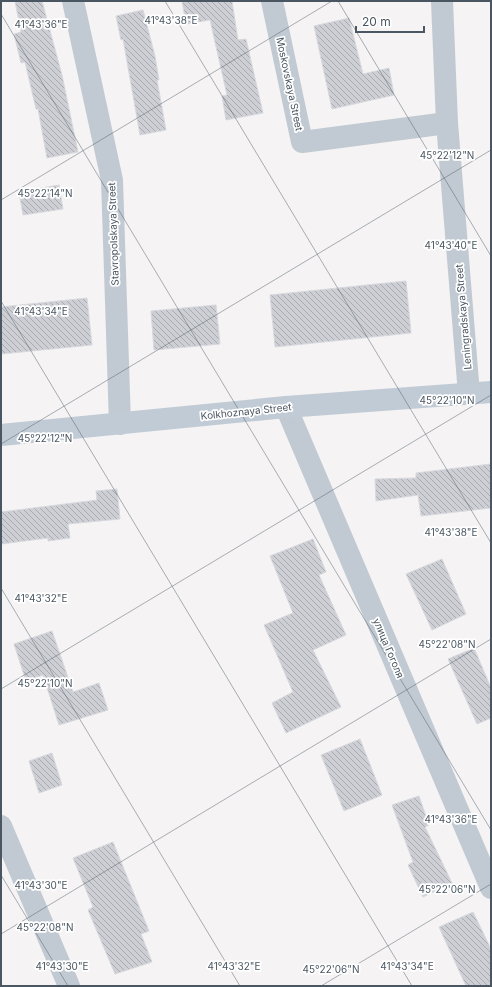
<svg xmlns="http://www.w3.org/2000/svg" width="492" height="987" font-family="Inter,sans-serif">
  <defs>
    <pattern id="building-back-hatch" width="6" height="6" patternUnits="userSpaceOnUse"><rect width="6" height="6" fill="#cdcfd5"/><path d="M-1 5l2 2M0 0l6 6M5-1l2 2" fill="none" stroke="#a8abb0"/></pattern>
  </defs>
  <rect width="100%" height="100%" fill="#f5f3f3"/>
  <g fill="url(#building-back-hatch)" stroke="#d7d9de">
    <polygon points="15,1 42,1 62,75 78,152 47,158 38,109 36,109 25,62 21,63 14,34 21,32"/>
    <polygon points="182,1 232,1 238,40 246,39 263,113 226,120 222,96 227,95 210,20 186,24"/>
    <polygon points="143,10 155,56 159,80 157,80 166,130 140,135 123,39 121,40 116,16"/>
    <polygon points="349,18 363,74 389,68 394,95 332,109 314,26"/>
    <polygon points="59,185 63,209 23,215 19,192"/>
    <polygon points="406,281 411,333 275,347 270,295"/>
    <polygon points="87,298 92,345 1,354 1,307"/>
    <polygon points="216,305 220,344 154,350 151,311"/>
    <polygon points="491,464 491,508 421,516 418,495 376,501 375,479 416,478 416,473"/>
    <polygon points="117,489 120,519 68,524 70,538 48,541 48,538 1,544 1,512 97,500 96,491"/>
    <polygon points="313,539 326,572 319,575 346,635 313,650 341,707 286,733 272,703 293,692 264,625 293,613 270,556"/>
    <polygon points="442,559 466,614 432,630 406,574"/>
    <polygon points="52,631 73,692 99,683 108,710 59,725 43,675 26,681 14,644"/>
    <polygon points="474,648 491,688 491,718 477,724 448,659"/>
    <polygon points="360,739 382,795 344,811 321,755"/>
    <polygon points="52,753 62,785 39,793 29,761"/>
    <polygon points="419,796 429,825 425,827 452,883 423,897 408,865 413,862 392,805"/>
    <polygon points="113,842 149,931 141,934 152,962 115,974 88,910 93,907 73,858"/>
    <polygon points="473,912 491,949 491,986 466,986 439,927"/>
  </g>
  <g fill="none" stroke-linecap="round" stroke-linejoin="round">
    <g stroke="#c1cad2" stroke-width="22">
      <polyline points="73,1 112,180 120,424"/>
      <polyline points="272,1 302,142 447,123"/>
      <polyline points="442,1 447,123 469,394"/>
      <polyline points="286,407 491,888"/>
      <polyline points="1,826 69,986"/>
    </g>
    <polyline stroke="#c1cbd6" stroke-width="22" points="1,435 286,407 491,392"/>
  </g>
  <path fill="none" stroke="#4a5661" stroke-width="1" stroke-opacity="0.45" d="M165,1L491,543M338,1L491,256M1,14L491,830M1,200L332,1M1,301L412,986M1,444L491,150M1,588L240,986M1,689L491,395M1,875L68,986M1,934L491,639M321,986L491,884"/>
  <g text-anchor="middle" stroke-width="3.5" stroke-linejoin="round" paint-order="stroke">
    <g font-size="10" fill="#4a5661" stroke="#fff">
      <text transform="translate(290 84) rotate(78)" y="4">Moskovskaya Street</text>
      <text transform="translate(113 234) rotate(-92)" y="4">Stavropolskaya Street</text>
      <text transform="translate(463 317) rotate(-95)" y="4">Leningradskaya Street</text>
      <text transform="translate(246 411) rotate(-6)" y="4">Kolkhoznaya Street</text>
      <text transform="translate(389 648) rotate(67)" y="4">улица Гоголя</text>
    </g>
  </g>
  <g font-size="10" text-anchor="middle" fill="#4a5661" stroke="#fff" stroke-width="3.5" stroke-linejoin="round" paint-order="stroke">
    <text x="171" y="24">41°43'38"E</text>
    <text x="41" y="28">41°43'36"E</text>
    <text x="447" y="159">45°22'12"N</text>
    <text x="45" y="197">45°22'14"N</text>
    <text x="451" y="249">41°43'40"E</text>
    <text x="41" y="315">41°43'34"E</text>
    <text x="447" y="404">45°22'10"N</text>
    <text x="45" y="442">45°22'12"N</text>
    <text x="451" y="536">41°43'38"E</text>
    <text x="41" y="602">41°43'32"E</text>
    <text x="447" y="648">45°22'08"N</text>
    <text x="45" y="687">45°22'10"N</text>
    <text x="451" y="823">41°43'36"E</text>
    <text x="41" y="889">41°43'30"E</text>
    <text x="447" y="893">45°22'06"N</text>
    <text x="45" y="931">45°22'08"N</text>
    <text x="62" y="970">41°43'30"E</text>
    <text x="234" y="970">41°43'32"E</text>
    <text x="407" y="970">41°43'34"E</text>
    <text x="331" y="973">45°22'06"N</text>
  </g>
  <rect width="492" height="987" fill="none" stroke="#4a5661" stroke-width="4"/>
  <path d="M356 26v6h68v-6" fill="none" stroke="#4a5661" stroke-width="2"/>
  <text x="362" y="26" font-size="12" fill="#4a5661" stroke="#ffffff" stroke-width="3" paint-order="stroke">20 m</text>
</svg>
